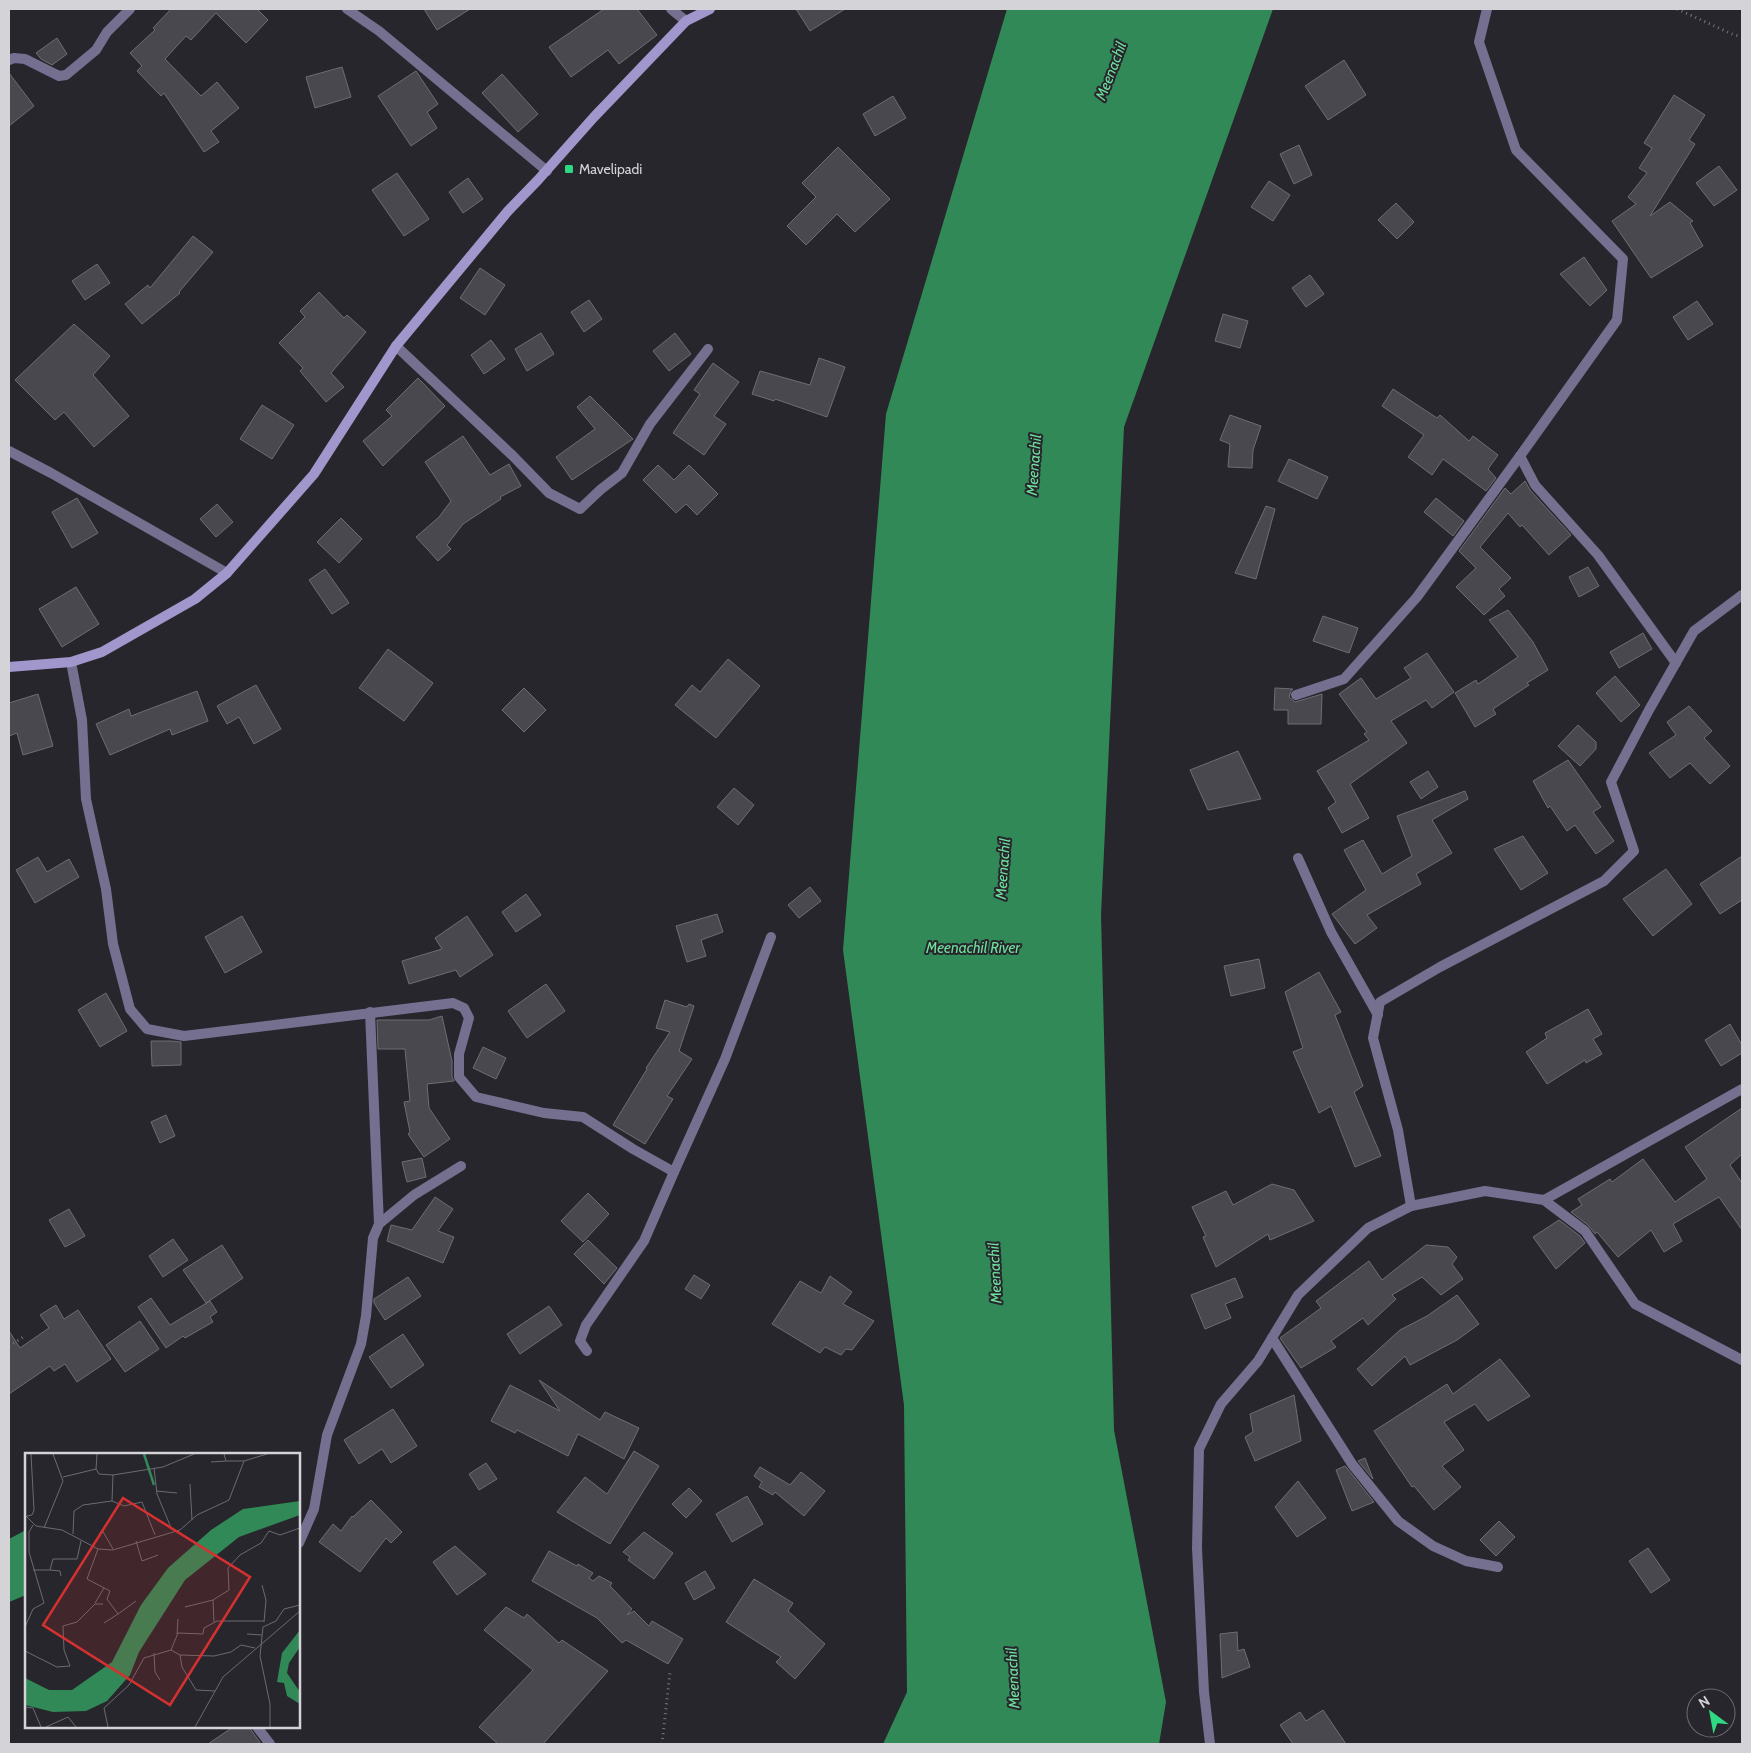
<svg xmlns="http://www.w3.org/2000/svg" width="1751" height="1753" font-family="Cabin,sans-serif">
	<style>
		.water { fill: #318957 }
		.building { fill: #4a484f; stroke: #6e6d74 }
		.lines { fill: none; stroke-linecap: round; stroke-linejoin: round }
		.path { stroke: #77767b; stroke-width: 3; stroke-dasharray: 1 4; stroke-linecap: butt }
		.street { stroke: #756f90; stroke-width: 10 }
		.secondary { stroke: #a297cc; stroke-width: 10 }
		.poi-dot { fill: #2fd883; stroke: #27262c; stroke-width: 2 }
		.labels { text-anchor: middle; stroke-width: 4; stroke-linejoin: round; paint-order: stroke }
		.poi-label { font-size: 14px; fill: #d4d3d7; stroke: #27262c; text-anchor: start }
		.water-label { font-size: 15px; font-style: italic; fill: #6ee09c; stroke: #27262c }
		.inset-river { fill: none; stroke: #318957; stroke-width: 2.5 }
		.inset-road { fill: none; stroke: #6c6b70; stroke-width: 1 }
		.view { fill: #d63131; fill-opacity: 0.15; stroke: #d63131; stroke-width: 2.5 }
		.inset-edge { fill: none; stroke: #d4d3d7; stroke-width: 2.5 }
	</style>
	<rect width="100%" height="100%" fill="#27262c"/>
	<!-- water -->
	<g class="water">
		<polygon points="1007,9 1273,9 1124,427 1101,915 1114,1430 1166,1702 1159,1744 883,1744 907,1692 904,1405 843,950 886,414"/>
		<polygon points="26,1530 26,1595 9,1602 9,1539"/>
	</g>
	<!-- building -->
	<g class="building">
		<polygon points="171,9 257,9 268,20 246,43 216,13 191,40 186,36 165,59 201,96 217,82 239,108 211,131 219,142 204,152 164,93 161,96 137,71 142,66 130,53 155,30 153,28"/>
		<polygon points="424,9 470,9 437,30"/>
		<polygon points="604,9 637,9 657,35 619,64 608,50 571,77 549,47"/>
		<polygon points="796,9 845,9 810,31"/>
		<polygon points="57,38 67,54 52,65 41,59 36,53"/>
		<polygon points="1344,60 1366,95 1328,120 1305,86"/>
		<polygon points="342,67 351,97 315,108 306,77"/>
		<polygon points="416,71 438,104 427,112 437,128 411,146 378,96"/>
		<polygon points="9,73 34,106 9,126"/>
		<polygon points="502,74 538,114 518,132 482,93"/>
		<polygon points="1674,95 1705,115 1689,140 1695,144 1650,216 1670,202 1693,221 1690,223 1703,246 1651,278 1612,221 1636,204 1628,197 1647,173 1639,168 1652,148 1644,143"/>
		<polygon points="893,96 906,118 875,136 863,114"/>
		<polygon points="1299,145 1312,175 1294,184 1280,154"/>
		<polygon points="838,147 890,199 855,232 837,214 806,245 787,226 816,197 802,183"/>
		<polygon points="1719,166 1737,190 1714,206 1696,183"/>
		<polygon points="397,173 429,219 404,236 372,190"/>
		<polygon points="468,178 483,199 463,213 449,192"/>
		<polygon points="1269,181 1290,195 1273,221 1251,207"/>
		<polygon points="1396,203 1414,222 1397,239 1378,220"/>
		<polygon points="193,236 213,252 179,292 180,293 142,324 125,304 148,285 150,288"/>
		<polygon points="1584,257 1607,290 1590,306 1560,274"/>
		<polygon points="97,264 110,283 85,300 72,281"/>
		<polygon points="480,268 505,285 485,315 460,298"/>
		<polygon points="1310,275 1324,294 1306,307 1292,288"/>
		<polygon points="319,292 344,318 347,315 366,332 331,373 344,387 326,402 300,371 303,368 279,343 305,317 300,311"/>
		<polygon points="589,300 602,319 584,332 571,312"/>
		<polygon points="1697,301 1713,324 1688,340 1673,317"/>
		<polygon points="1223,314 1248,321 1240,348 1215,341"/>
		<polygon points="74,324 110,356 93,375 129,416 94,447 64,412 55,420 15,380"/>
		<polygon points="541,333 554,354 527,371 515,349"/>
		<polygon points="675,333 691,354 669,371 653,351"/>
		<polygon points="491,340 505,359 484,374 471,355"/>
		<polygon points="819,358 845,367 827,417 775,399 774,401 752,394 760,371 810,385"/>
		<polygon points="713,363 739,382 714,416 726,424 704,455 673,433 700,394 694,390"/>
		<polygon points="418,378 445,406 383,466 363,441 392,416 386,410"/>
		<polygon points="1393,389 1437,418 1440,415 1469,441 1473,436 1498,455 1488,469 1496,478 1486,491 1443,459 1432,475 1408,457 1424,435 1382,406"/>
		<polygon points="590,396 633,439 572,480 556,457 595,429 577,407"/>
		<polygon points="262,405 294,425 272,459 240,439"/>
		<polygon points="1230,415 1261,426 1253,450 1252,468 1228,467 1230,444 1220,440"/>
		<polygon points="463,436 490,475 509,464 521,486 500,497 501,499 463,524 447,545 451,549 438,561 416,537 439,517 451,501 425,462"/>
		<polygon points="1289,459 1328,477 1317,499 1278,481"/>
		<polygon points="658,465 674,480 689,465 718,494 697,515 686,504 676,513 643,480"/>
		<polygon points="1525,481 1530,490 1571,535 1549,555 1522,525 1520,527 1508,513 1480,547 1511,578 1499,589 1505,596 1484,615 1456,587 1476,568 1459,551 1505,488 1511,494"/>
		<polygon points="77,498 98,533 72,548 52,512"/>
		<polygon points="1436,498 1464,521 1453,536 1424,512"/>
		<polygon points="217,504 233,522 216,537 200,519"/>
		<polygon points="1266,506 1275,509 1256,579 1235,573"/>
		<polygon points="341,518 362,539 339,563 317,542"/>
		<polygon points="1588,567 1599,586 1579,597 1569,577"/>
		<polygon points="325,569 349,603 332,614 309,580"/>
		<polygon points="76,587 99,624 62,647 39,609"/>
		<polygon points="1508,610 1533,642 1548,670 1527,683 1529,685 1493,709 1496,714 1475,727 1455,693 1476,680 1478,684 1518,657 1489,620"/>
		<polygon points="1323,616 1358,628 1349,653 1313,641"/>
		<polygon points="1643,633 1652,649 1619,668 1610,652"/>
		<polygon points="388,649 433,683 404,721 359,688"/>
		<polygon points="1427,653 1454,692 1432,708 1426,700 1391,721 1407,743 1350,784 1369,818 1342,833 1328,808 1336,802 1317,771 1369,740 1364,734 1367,732 1339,694 1361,678 1376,699 1411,678 1404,668"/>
		<polygon points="728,659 760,686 716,738 675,705 692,685 700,692"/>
		<polygon points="1615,676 1640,705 1621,722 1596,693"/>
		<polygon points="256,685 281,729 254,744 239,717 227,724 217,706"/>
		<polygon points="524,688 546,710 524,732 502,710"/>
		<polygon points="1275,688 1293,689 1291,691 1289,697 1295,702 1322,694 1321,724 1288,724 1288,710 1274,710"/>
		<polygon points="197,691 208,721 172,735 170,729 110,755 96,724 129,709 131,716"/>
		<polygon points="38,694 53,746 23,755 17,733 9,736 9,703"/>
		<polygon points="1689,706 1712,731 1704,738 1730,766 1710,784 1690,763 1670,778 1649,753 1676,735 1667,722"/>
		<polygon points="1578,725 1596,742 1596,749 1580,766 1558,746"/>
		<polygon points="1238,751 1261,799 1208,810 1190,770"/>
		<polygon points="1568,760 1601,807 1593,812 1614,841 1596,854 1575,825 1567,831 1550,806 1548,808 1533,781"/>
		<polygon points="1428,771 1438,787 1421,799 1410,782"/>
		<polygon points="734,788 754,805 738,825 717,807"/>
		<polygon points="1465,791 1468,799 1432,820 1452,853 1416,874 1421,884 1367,915 1377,928 1355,944 1332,914 1366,890 1344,850 1363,840 1382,874 1412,856 1397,816"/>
		<polygon points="1523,836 1548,873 1521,890 1494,849"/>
		<polygon points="1742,856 1742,900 1720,914 1700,884"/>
		<polygon points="38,857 47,872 69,859 79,877 35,903 16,870"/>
		<polygon points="1666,869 1692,904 1653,936 1623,899"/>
		<polygon points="810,887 821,901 799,918 788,905"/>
		<polygon points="526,894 541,915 516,932 502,912"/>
		<polygon points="717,914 723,932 701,940 706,956 687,962 676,926"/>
		<polygon points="242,916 262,952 225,973 205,937"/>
		<polygon points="467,916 493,955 460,977 456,970 409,984 402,961 442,949 435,938"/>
		<polygon points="1259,959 1265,988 1231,996 1224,966"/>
		<polygon points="1319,972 1341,1012 1335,1015 1363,1086 1354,1092 1381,1156 1355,1167 1331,1106 1319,1113 1293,1052 1303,1048 1285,992"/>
		<polygon points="546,984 565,1011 527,1038 508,1011"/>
		<polygon points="106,993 127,1031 100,1047 78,1010"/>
		<polygon points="665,1000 687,1007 689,1004 694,1006 679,1051 692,1059 667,1096 673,1099 645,1144 613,1125 647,1069 646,1068 670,1032 656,1028"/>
		<polygon points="1588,1009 1602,1034 1593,1039 1602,1054 1586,1063 1585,1060 1547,1084 1526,1052 1547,1038 1545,1033"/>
		<polygon points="442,1016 452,1061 452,1077 454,1081 427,1084 429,1108 450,1139 424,1157 408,1134 410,1132 404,1102 410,1101 405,1049 378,1049 377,1020 429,1020"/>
		<polygon points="1730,1024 1742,1045 1742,1053 1721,1066 1705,1040"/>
		<polygon points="151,1041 171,1041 181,1042 181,1065 152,1066"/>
		<polygon points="483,1047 506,1058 496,1079 473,1068"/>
		<polygon points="1742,1108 1742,1154 1730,1165 1742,1183 1742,1230 1719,1197 1673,1224 1682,1241 1664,1252 1651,1230 1618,1257 1597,1232 1595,1234 1589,1226 1571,1212 1582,1205 1578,1199 1610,1179 1612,1182 1643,1159 1675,1202 1707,1179 1685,1147"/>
		<polygon points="166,1115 175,1136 160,1143 151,1122"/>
		<polygon points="422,1158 426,1177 407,1182 402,1162"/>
		<polygon points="1272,1184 1294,1190 1314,1221 1270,1240 1268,1234 1216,1267 1203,1237 1206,1236 1192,1207 1226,1191 1233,1205"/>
		<polygon points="588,1193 609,1214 583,1242 561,1221"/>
		<polygon points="435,1197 453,1209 438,1231 454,1237 443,1263 387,1241 391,1225 412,1230"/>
		<polygon points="69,1209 85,1236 65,1247 49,1220"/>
		<polygon points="1559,1220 1580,1236 1585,1243 1556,1269 1533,1237"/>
		<polygon points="173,1239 188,1260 163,1277 149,1256"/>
		<polygon points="588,1240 617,1268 604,1284 574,1254"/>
		<polygon points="222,1245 243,1278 206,1303 183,1270"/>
		<polygon points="1426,1245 1448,1247 1457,1257 1452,1264 1463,1279 1441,1295 1422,1277 1392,1295 1396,1299 1368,1325 1363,1318 1331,1341 1336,1347 1301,1368 1280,1338 1321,1308 1316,1301 1369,1261 1382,1280"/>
		<polygon points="694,1275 710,1285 701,1299 685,1289"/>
		<polygon points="830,1276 852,1292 843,1304 874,1321 852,1350 846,1349 841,1355 825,1347 820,1353 772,1324 800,1281 821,1293"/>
		<polygon points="408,1277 421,1296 385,1320 374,1303 374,1299"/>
		<polygon points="1235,1278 1243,1297 1225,1304 1231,1318 1205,1329 1191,1295"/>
		<polygon points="1457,1295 1479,1324 1457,1340 1410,1365 1405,1356 1372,1386 1357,1369 1400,1330 1427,1316"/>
		<polygon points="151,1298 170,1325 210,1301 217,1312 210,1317 213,1322 185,1338 183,1336 166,1348 138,1307"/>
		<polygon points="56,1305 64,1319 78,1310 111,1359 77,1382 65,1364 54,1371 50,1366 9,1394 9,1331 20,1348 49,1328 40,1315"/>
		<polygon points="549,1306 562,1325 520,1354 507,1334"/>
		<polygon points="140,1321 159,1349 125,1372 106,1345"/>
		<polygon points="403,1334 424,1365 391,1388 369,1357"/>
		<polygon points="1500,1359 1530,1396 1488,1421 1475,1404 1444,1422 1464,1450 1442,1466 1461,1487 1434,1510 1414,1486 1412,1487 1374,1431 1447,1384 1453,1394"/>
		<polygon points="539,1380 600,1420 605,1412 639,1428 624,1459 578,1434 568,1456 517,1430 515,1433 491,1421 510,1385 560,1411"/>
		<polygon points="1294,1395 1301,1441 1255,1461 1245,1437 1253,1432 1250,1414"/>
		<polygon points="393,1409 417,1446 391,1463 382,1449 359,1464 344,1440"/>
		<polygon points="634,1451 659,1466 610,1544 557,1512 585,1477 607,1494"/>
		<polygon points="1365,1458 1373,1479 1358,1461"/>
		<polygon points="486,1463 497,1479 479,1490 469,1474"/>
		<polygon points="1345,1466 1347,1468 1374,1502 1352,1511 1336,1470"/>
		<polygon points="760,1467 790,1485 801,1472 825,1491 804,1516 775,1492 773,1495 759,1487 762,1482 754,1476"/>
		<polygon points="1298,1481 1326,1518 1297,1537 1275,1507"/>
		<polygon points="689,1488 702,1501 686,1518 672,1504"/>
		<polygon points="747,1496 763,1524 732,1542 716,1514"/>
		<polygon points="371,1500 402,1532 391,1543 386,1538 360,1572 319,1542 333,1524 341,1531 352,1516 353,1517"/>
		<polygon points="1499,1521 1515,1537 1496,1556 1480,1540"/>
		<polygon points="644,1532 673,1553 654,1579 628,1560 630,1557 623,1552"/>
		<polygon points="455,1546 486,1574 457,1595 433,1562"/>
		<polygon points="1648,1548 1670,1580 1651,1593 1629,1561"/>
		<polygon points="549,1551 577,1566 578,1564 593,1573 589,1578 593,1581 599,1576 612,1583 610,1586 632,1609 627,1615 634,1611 649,1626 652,1621 683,1639 668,1664 626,1640 622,1643 597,1618 532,1581"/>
		<polygon points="705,1571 715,1588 694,1600 685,1583"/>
		<polygon points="754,1579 793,1603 788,1611 825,1644 795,1679 776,1662 781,1657 726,1622"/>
		<polygon points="506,1607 524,1618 527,1614 559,1643 562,1640 608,1671 543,1744 498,1744 479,1727 533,1670 484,1630"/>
		<polygon points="1237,1632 1238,1651 1244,1649 1250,1667 1222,1678 1220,1634"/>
		<polygon points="1323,1710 1346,1744 1293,1744 1280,1725 1300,1712 1306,1721"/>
		<polygon points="233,1727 249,1727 261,1744 208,1744"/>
	</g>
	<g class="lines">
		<!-- path -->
		<g class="path">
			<polyline points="1677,9 1732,34 1742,37"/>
			<polyline points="9,1346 25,1336"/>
			<polyline points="662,1744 670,1672"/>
		</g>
		<!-- street -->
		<g class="street">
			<polyline points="347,9 379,31 547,171"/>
			<polyline points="671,9 686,21"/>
			<polyline points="1487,9 1479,42 1516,150 1623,259 1617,320 1520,456 1535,485 1598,555 1676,663"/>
			<polyline points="9,60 14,58 25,59 59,76 66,75 96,50 107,32 130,9"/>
			<polyline points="396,346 513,456 549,493 580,509 600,490 622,473 650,424 708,349"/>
			<polyline points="9,451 51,473 227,573"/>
			<polyline points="71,662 82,720 86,799 106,889 113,944 130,1009 147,1029 184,1036 453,1003 464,1008 469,1018 459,1054 459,1077 476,1097 544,1113 583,1117 633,1149 674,1172 725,1059 771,937"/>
			<polyline points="1296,695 1344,679 1417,597 1520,456"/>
			<polyline points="1298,858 1331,932 1378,1015"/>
			<polyline points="370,1012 379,1224"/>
			<polyline points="1544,1200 1742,1089"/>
			<polyline points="1411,1206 1485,1191 1544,1200 1585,1231 1635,1304 1742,1360"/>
			<polyline points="1272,1338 1352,1464 1398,1521 1433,1546 1466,1561 1498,1567"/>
			<polyline points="587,1351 580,1341 586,1325 644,1241 674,1172"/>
			<polyline points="299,1543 314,1509 327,1435 361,1344 366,1316 373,1238 379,1224 414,1195 461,1166"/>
			<polyline points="257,1727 270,1744"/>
			<polyline points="1210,1744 1204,1692 1197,1548 1199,1449 1221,1404 1258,1361 1298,1295 1368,1228 1411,1206 1398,1130 1373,1038 1380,1002 1440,967 1604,881 1634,851 1611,782 1649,710 1694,631 1742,595"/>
		</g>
		<!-- secondary -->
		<polyline class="secondary" points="9,667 71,662 102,652 195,599 227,573 314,474 396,346 508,211 538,180 594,117 686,21 710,9"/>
	</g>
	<!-- markers -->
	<rect class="poi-dot" x="564" y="164" width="10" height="10" rx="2.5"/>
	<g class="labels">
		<!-- poi labels -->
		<g class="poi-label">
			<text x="579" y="174">Mavelipadi</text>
		</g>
		<!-- water labels -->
		<g class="water-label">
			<text transform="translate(1111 71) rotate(-69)" y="5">Meenachil</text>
			<text transform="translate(1034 465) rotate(-86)" y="5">Meenachil</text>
			<text transform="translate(1003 869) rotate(-86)" y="5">Meenachil</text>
			<text x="973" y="953">Meenachil River</text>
			<text transform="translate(995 1273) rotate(-93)" y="5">Meenachil</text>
			<text transform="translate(1013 1678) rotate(-93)" y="5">Meenachil</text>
		</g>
	</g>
	<!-- overview -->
	<g transform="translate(25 1453)">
		<rect width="275" height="275" fill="#27262c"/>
		<path d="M275,48V62L214,84L160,127L114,199L105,222L82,248L61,258L28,259L0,252V225L24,237H47L87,209L116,152L143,115L186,77L218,56ZM275,177V194L264,210L262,220L275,239V251L262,243L259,230L252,229L257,200Z" fill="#318957"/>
		<path class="inset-river" d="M119,1L129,32"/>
		<path class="inset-road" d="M199,1L201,8H219M186,9L201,8M129,15L132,41L147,77M88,22L138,14L169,1M38,24L71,16L72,1M165,31L167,67M131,38L152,40M87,48L99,53L117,49L130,82M0,62L11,73L37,77L73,96L88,97L155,77L172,62L204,47L219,8L242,1M2,63L7,62L9,57L6,1M19,75L38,28L28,1M77,77L88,96M48,81L49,58L58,52L87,48L88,22L74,21L71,16M111,88L117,108L133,102M73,96L62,126L85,138L82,146L93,161L111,148M8,117H25L28,106H52L56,88M25,117L35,118L36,123M237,132L241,147L239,169M70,150L79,135M160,154L188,147M189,169L188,147L204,137L203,115L215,102L236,90L244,78L255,82L275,75M79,170L93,161M0,174L8,156L19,150L4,99V79L8,72M152,181L153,166M222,181L237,182M146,197L155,202L157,214L171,237L190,238M0,198L32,214L45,213L39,197L38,173L52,169L70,151H78M129,200L130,219L135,227M155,202L189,203L206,199L216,192L230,195M0,254L8,255L16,274M21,274L43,264L51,274M83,274L79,255L104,232L119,205L146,197L153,180L178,181L179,175L192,168H239M170,274L198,224L275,158M245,274V251L235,203L238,174L251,168L259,156L275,152"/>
		<path class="view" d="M98,45L225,124L145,252L18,172Z"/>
		<rect width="275" height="275" class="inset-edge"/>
	</g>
	<!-- border -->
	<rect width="1751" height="1753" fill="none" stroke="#d4d3d7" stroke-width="20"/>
	<!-- north arrow -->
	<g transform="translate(1711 1713) rotate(328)"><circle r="24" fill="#27262c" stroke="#6c6b70"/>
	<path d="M0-4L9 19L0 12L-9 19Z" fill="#2fd883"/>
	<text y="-8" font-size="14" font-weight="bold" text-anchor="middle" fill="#d4d3d7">N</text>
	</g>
</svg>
